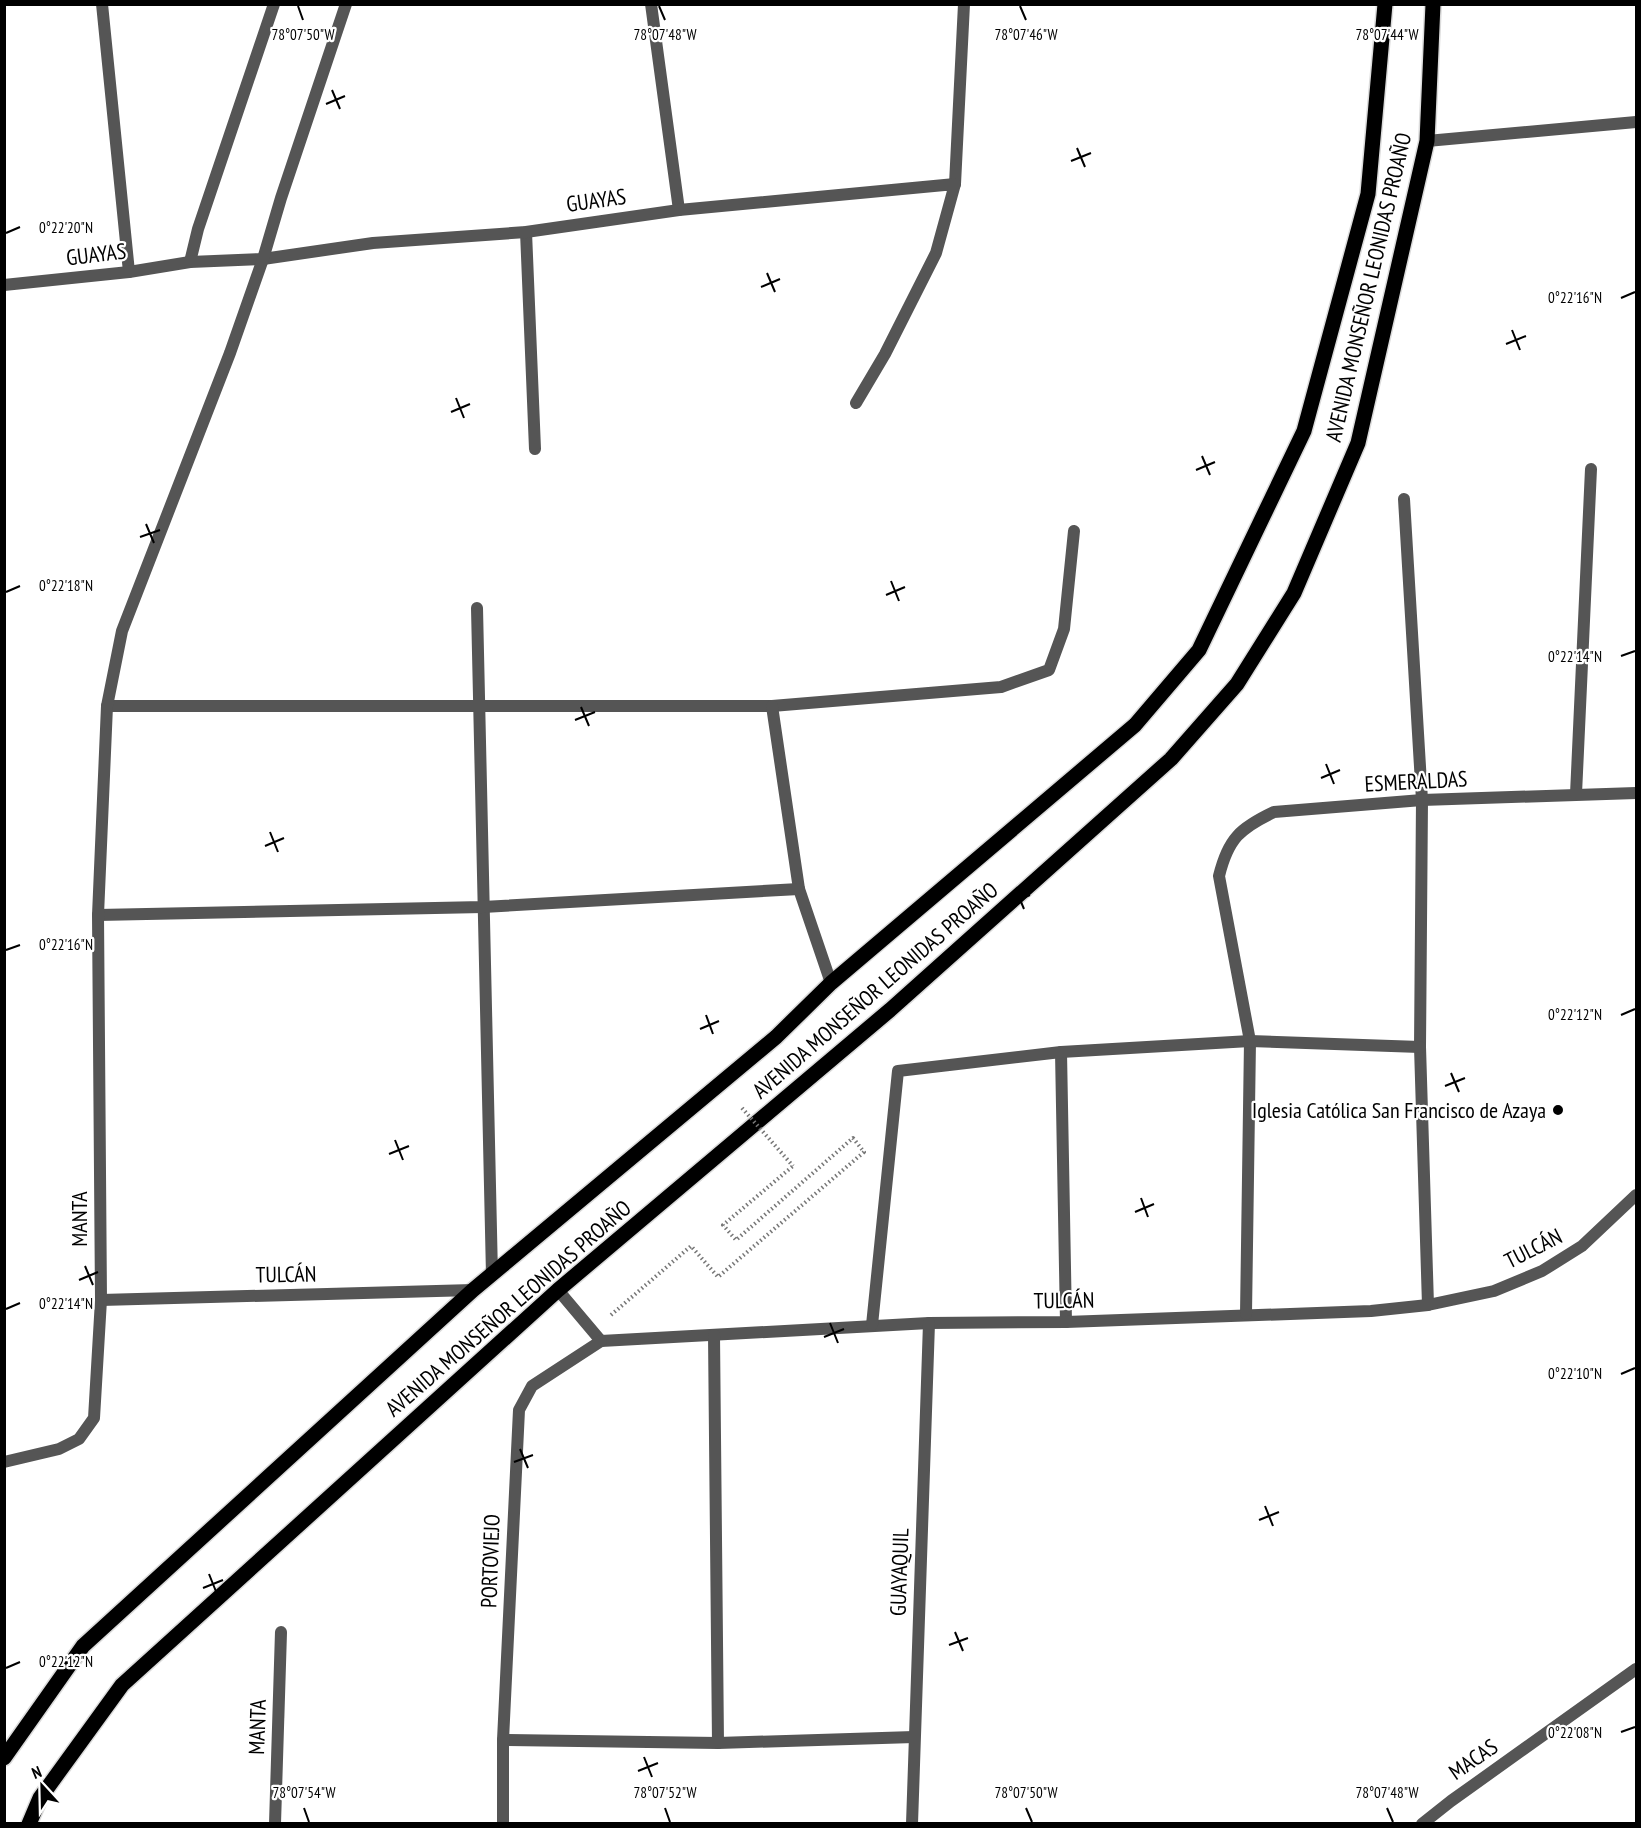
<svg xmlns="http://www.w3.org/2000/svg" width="1641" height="1828" font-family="'PT Sans Narrow',sans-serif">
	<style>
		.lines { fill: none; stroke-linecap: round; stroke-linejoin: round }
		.primary-casing { stroke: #dbdbdb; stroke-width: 18 }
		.path { stroke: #777; stroke-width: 4; stroke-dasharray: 1.5 3; stroke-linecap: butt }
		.lane { stroke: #555; stroke-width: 12 }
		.street { stroke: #555; stroke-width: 12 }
		.primary { stroke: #000; stroke-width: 15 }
		.path-bridge { stroke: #777; stroke-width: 4; stroke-dasharray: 1.5 3; stroke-linecap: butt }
		.ticks { fill: none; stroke: #000; stroke-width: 2 }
		.poi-dot { fill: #000; stroke: #fff; stroke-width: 2 }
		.labels { text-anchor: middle; stroke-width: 4.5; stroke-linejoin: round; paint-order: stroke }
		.street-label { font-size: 22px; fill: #000; stroke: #fff }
		.poi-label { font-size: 22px; fill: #000; stroke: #fff; text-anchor: end }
		.ticks-label { font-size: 15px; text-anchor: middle; fill: #000; stroke: #fff; stroke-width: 4.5; stroke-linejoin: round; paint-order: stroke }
	</style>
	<rect width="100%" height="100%" fill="#fff"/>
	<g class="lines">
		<!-- primary casing -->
		<g class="primary-casing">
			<g id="primary">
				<polyline points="4,1758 83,1646 473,1290 776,1037 831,983 1135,725 1199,650 1304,431 1368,194 1385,4"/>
				<polyline points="29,1824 40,1798 122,1685 558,1290 890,1010 1171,759 1237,684 1294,593 1358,443 1427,141 1433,4"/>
			</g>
		</g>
		<!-- path -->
		<polyline class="path" points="611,1315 691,1246 718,1277 864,1152 853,1138 736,1240 723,1225 793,1166"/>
		<!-- lane -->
		<polyline class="lane" points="526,232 535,449"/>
		<!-- street -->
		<g class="street">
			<polyline points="102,4 129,272"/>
			<polyline points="651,4 679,210"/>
			<polyline points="1427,141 1636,122"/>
			<polyline points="955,184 964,4"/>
			<polyline points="190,262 198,229 274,4"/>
			<polyline points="4,285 129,272 190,262 263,259 373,243 526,232 679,210 955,184 936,253 885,354 856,403"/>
			<polyline points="1404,499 1422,800 1420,1047 1428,1305"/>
			<polyline points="477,608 492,1275"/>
			<polyline points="107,706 772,706 1001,687 1049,670 1064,629 1074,531"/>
			<polyline points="772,706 799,889"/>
			<polyline points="1576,794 1591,469"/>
			<polyline points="98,915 483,907 799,889 831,983"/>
			<polyline points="1061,1052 1066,1322"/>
			<polyline points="558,1290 601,1341 929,1323 1066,1322 1371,1311 1428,1305 1494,1291 1542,1271 1582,1246 1636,1195"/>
			<polyline points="101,1300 473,1290"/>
			<path d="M1246,1314L1250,1041L1219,876C1228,839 1240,828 1274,812L1422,800L1636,793"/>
			<polyline points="872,1325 898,1071 1061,1052 1250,1041 1420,1047"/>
			<polyline points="714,1335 718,1743"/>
			<polyline points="4,1462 59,1449 79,1439 94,1418 101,1300 98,915 107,706 122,631 230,353 263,259 281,198 346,4"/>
			<polyline points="503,1740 718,1743 914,1737"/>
			<polyline points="275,1824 281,1632"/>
			<polyline points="503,1824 503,1740 519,1410 532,1386 601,1341"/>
			<polyline points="912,1824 929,1323"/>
			<polyline points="1422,1824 1451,1801 1636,1669"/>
		</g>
		<!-- primary -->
		<use href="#primary" class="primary"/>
		<!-- path-bridge -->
		<polyline class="path-bridge" points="742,1108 793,1166"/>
	</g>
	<!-- ticks -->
	<path class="ticks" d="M298,6L303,20M659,6L665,20M1020,6L1026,20M1381,6L1387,20M332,90L340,109M326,104L345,96M1077,148L1085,167M1071,161L1091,153M6,233L20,227M767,273L775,292M761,287L780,279M1621,298L1635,292M1512,330L1520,350M1506,344L1526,336M456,398L464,418M451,412L470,404M1202,456L1210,475M1196,470L1215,462M146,524L154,543M140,537L160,530M891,581L899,601M6,592L20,586M886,595L905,587M1621,656L1635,651M581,707L589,726M575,720L595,712M1326,764L1334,784M1321,778L1340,770M270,832L278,852M265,846L284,838M1016,890L1024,909M1010,903L1030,895M6,950L20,945M706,1015L713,1034M1621,1015L1635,1009M700,1029L719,1021M1451,1073L1459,1092M1445,1086L1465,1078M395,1140L403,1160M389,1154L409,1146M1141,1198L1148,1217M1135,1212L1154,1204M85,1266L93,1285M79,1280L98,1272M6,1309L20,1303M830,1323L838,1343M824,1337L844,1329M1621,1374L1635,1368M520,1449L528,1468M514,1462L533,1455M1265,1506L1273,1526M1259,1520L1279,1512M209,1574L217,1594M203,1588L223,1580M955,1632L963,1651M949,1645L968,1638M6,1668L20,1662M1621,1732L1635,1727M644,1757L652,1777M638,1771L658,1763M304,1808L309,1822M665,1808L670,1822M1026,1808L1032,1822M1387,1808L1393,1822"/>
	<!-- markers -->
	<circle class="poi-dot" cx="1558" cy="1110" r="6"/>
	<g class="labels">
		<!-- street labels -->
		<g class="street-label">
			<text transform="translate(596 200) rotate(-8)" y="8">GUAYAS</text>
			<text transform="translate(96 254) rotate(-7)" y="8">GUAYAS</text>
			<text transform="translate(1368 287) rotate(-77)" y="8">AVENIDA MONSEÑOR LEONIDAS PROAÑO</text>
			<text transform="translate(1416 781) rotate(-3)" y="8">ESMERALDAS</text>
			<text transform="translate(875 990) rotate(-41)" y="8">AVENIDA MONSEÑOR LEONIDAS PROAÑO</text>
			<text transform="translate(79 1219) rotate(-90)" y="8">MANTA</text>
			<text transform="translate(1533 1248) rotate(-27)" y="8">TULCÁN</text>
			<text transform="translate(286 1274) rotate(-1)" y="8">TULCÁN</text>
			<text transform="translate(1064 1300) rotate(-1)" y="8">TULCÁN</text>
			<text transform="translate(508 1308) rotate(-41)" y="8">AVENIDA MONSEÑOR LEONIDAS PROAÑO</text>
			<text transform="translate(490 1561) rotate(-88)" y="8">PORTOVIEJO</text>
			<text transform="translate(899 1572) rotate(-88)" y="8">GUAYAQUIL</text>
			<text transform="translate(257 1727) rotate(-88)" y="8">MANTA</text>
			<text transform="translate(1473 1759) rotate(-35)" y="8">MACAS</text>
		</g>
		<!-- poi labels -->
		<g class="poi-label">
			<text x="1546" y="1118">Iglesia Católica San Francisco de Azaya</text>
		</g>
	</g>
	<g class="ticks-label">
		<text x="303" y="40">78°07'50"W</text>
		<text x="665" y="40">78°07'48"W</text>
		<text x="1387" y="40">78°07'44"W</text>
		<text x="1026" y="40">78°07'46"W</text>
		<text x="66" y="233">0°22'20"N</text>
		<text x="1575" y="303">0°22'16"N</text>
		<text x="66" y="591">0°22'18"N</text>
		<text x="1575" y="662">0°22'14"N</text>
		<text x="66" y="950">0°22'16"N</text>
		<text x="1575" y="1020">0°22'12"N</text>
		<text x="66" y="1309">0°22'14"N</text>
		<text x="1575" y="1379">0°22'10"N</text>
		<text x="66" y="1667">0°22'12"N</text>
		<text x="1575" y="1738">0°22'08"N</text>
		<text x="304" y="1798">78°07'54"W</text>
		<text x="665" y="1798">78°07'52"W</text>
		<text x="1026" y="1798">78°07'50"W</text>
		<text x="1387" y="1798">78°07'48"W</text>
	</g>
	<!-- border -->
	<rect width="1641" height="1828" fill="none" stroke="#000000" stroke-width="12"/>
	<!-- north arrow -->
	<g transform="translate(42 1786) rotate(338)" stroke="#ffffff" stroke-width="4.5" paint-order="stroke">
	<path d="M0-4.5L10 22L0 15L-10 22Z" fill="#000000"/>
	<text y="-9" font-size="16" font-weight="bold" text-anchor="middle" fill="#000000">N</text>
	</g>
</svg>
